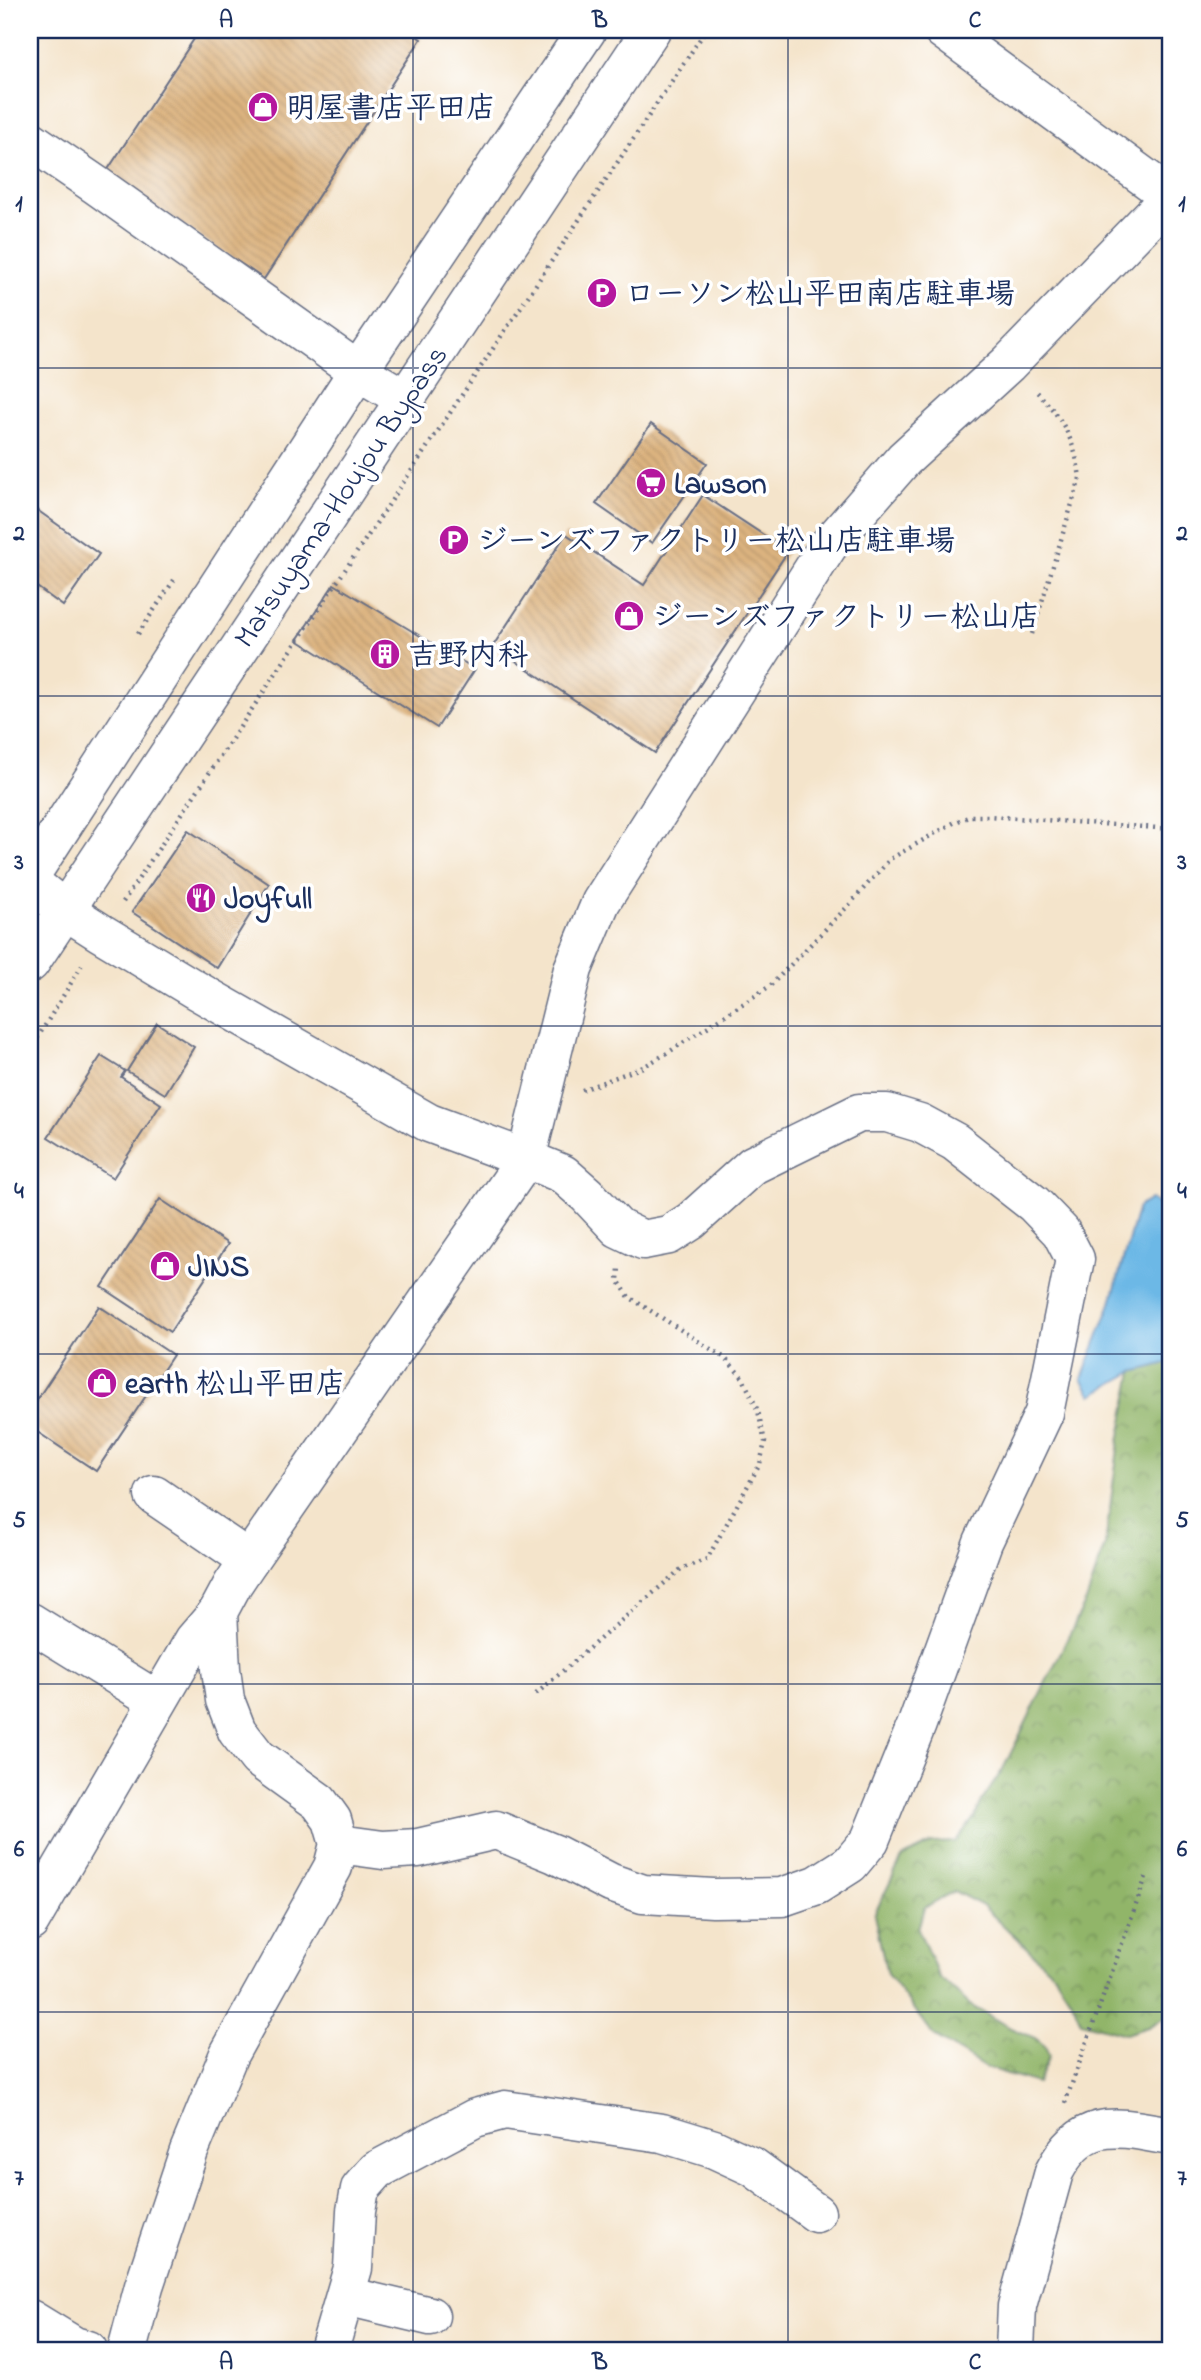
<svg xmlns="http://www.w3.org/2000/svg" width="1201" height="2380" font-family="'Indie Flower','Klee One',sans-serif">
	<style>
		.forest { fill: url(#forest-crowns); stroke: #567264; stroke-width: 2 }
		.water { fill: #6cb8e6; stroke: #4474a2; stroke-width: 2 }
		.building { fill: url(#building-back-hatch) }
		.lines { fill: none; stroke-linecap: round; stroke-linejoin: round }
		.minor-casing { stroke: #676e84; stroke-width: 41 }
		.highway-casing { stroke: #676e84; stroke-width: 41 }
		.path { stroke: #676e84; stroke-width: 4.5; stroke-dasharray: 2 5; stroke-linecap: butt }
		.minor { stroke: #fff; stroke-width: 38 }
		.highway { stroke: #fff; stroke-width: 38 }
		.grid { fill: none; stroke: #1b2f5e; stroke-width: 2; stroke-opacity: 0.55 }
		.labels { text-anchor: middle; stroke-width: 7; stroke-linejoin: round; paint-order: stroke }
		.poi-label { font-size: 30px; font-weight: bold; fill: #1b2f5e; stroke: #fff; text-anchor: start }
		.street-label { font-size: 30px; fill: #1b2f5e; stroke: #fff }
		.neatline { fill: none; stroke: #1b2f5e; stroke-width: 2.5 }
		.grid-label { font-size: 23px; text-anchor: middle; font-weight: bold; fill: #1b2f5e }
	</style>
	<defs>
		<pattern id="forest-crowns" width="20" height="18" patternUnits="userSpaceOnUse" patternTransform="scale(1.75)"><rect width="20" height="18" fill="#91b569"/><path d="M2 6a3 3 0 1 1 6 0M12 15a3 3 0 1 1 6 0" fill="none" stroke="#76945a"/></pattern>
		<pattern id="building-back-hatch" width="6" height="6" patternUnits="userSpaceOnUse" patternTransform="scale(1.75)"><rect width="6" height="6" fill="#dcb37f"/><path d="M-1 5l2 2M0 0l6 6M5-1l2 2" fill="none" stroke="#bc9a70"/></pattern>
	</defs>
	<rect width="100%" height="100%" fill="#fff"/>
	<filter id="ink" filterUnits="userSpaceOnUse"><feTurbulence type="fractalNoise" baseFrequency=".0143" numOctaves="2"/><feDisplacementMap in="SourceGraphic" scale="14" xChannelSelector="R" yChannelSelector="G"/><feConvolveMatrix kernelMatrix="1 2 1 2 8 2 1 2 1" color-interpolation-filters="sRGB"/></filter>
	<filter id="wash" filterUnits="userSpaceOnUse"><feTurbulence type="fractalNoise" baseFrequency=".00686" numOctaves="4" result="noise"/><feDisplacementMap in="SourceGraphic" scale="28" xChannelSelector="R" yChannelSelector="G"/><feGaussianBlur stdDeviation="1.57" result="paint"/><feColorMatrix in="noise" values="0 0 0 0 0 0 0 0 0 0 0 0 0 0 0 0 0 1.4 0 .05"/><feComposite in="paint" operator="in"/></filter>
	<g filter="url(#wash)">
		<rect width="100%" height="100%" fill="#f4e4cb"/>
		<!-- forest -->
		<polygon class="forest" points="1171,1362 1171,2013 1148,2027 1125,2034 1081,2022 1074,2005 1054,1974 983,1906 954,1891 924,1908 918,1929 939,1977 970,2005 1009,2027 1035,2038 1045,2046 1049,2057 1037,2083 984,2067 934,2036 887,1974 874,1915 902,1858 932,1843 955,1842 974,1818 982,1801 1003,1769 1086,1601 1105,1545 1119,1441 1133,1372"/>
		<!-- water -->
		<polygon class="water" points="1151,1199 1164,1209 1171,1217 1171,1362 1133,1372 1092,1395 1082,1379 1111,1303 1138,1207"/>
		<g id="blocks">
			<!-- building -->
			<g class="building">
				<polygon points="200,30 407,30 421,39 264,279 105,174"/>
				<polygon points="651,424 707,463 652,543 596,504"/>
				<polygon points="703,495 788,551 655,753 493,646 566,534 644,585"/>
				<polygon points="30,505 99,554 63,606 30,582"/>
				<polygon points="334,584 475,669 437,728 297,640"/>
				<polygon points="188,830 269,884 217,968 132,912"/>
				<polygon points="157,1023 194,1047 165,1094 127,1071"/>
				<polygon points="101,1056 125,1071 121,1077 161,1104 113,1178 48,1137"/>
				<polygon points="160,1199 228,1244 170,1332 102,1287"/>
				<polygon points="99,1306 173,1355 96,1471 30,1427 30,1410"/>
				<polygon points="30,1853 46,1863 30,1889"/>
			</g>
		</g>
	</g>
	<g filter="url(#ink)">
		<use href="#blocks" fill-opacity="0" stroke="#676e84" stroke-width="2"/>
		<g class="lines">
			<!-- minor casing -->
			<g class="minor-casing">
				<g id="minor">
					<polyline points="943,30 1170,196"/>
					<polyline points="30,140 96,185 358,371 405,399"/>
					<polyline points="30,882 65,910 101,933 194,989 429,1123 526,1159 573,969 601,902 828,546 904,459 1008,364 1171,196"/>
					<polyline points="154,1495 249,1560"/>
					<polyline points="30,1622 158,1701"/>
					<polyline points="30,1922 194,1640 218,1612"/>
					<polyline points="346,2296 430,2316"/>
					<polyline points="30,2319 74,2346 88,2350"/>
					<polyline points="127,2350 144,2286 189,2151 229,2054 333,1867 339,1844 332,1820 319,1802 258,1758 237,1731 225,1700 221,1669 218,1612 233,1584 249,1560 526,1159 563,1174 587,1195 618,1228 643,1240 669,1235 691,1221 753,1165 859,1113 887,1113 920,1123 955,1142 1034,1204 1061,1232 1075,1259 1044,1413 983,1542 917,1724 870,1840 850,1864 817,1885 782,1897 713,1898 643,1894 611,1883 555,1854 496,1830 418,1848 383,1850 339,1844"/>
					<polyline points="329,2350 353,2268 356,2211 360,2189 377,2170 475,2118 505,2110 662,2133 714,2149 753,2167 816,2213"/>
					<path d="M1015,2350L1017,2306L1054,2172C1083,2115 1118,2127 1171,2136"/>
				</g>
			</g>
			<!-- highway casing -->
			<g class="highway-casing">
				<g id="highway">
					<polyline points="30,876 358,371 587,30"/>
					<polyline points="30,963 651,30"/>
				</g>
			</g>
			<!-- path -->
			<g class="path">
				<polyline points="138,634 176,577"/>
				<path d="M1032,634L1080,478C1075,440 1062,417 1035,390"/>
				<polyline points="123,902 706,30"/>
				<polyline points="30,1050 82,965"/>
				<polyline points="582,1090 643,1067 669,1052 770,986 849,905 890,859 955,822 971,816 989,816 1171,829"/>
				<polyline points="536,1694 681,1569 707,1559 760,1464 765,1442 758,1411 743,1378 725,1358 629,1297 618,1280 619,1268"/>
				<polyline points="1065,2103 1147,1874"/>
			</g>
			<!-- minor -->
			<use href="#minor" class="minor"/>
			<!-- highway -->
			<use href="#highway" class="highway"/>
		</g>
	</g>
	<!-- grid -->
	<path class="grid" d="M413,30V2350M788,30V2350M30,368H1171M30,696H1171M30,1026H1171M30,1354H1171M30,1684H1171M30,2012H1171"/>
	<!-- icons -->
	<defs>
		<g id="shop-disc" transform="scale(1.575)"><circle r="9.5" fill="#b5179e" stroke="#fff"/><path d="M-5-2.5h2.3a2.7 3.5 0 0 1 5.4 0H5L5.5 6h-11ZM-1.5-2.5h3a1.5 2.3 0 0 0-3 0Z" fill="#fff"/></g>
		<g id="parking-disc" transform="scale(1.575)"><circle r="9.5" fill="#b5179e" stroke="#fff"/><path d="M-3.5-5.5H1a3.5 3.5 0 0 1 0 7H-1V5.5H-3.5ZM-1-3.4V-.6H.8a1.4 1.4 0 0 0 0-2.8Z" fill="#fff"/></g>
		<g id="supermarket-disc" transform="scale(1.575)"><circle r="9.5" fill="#b5179e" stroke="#fff"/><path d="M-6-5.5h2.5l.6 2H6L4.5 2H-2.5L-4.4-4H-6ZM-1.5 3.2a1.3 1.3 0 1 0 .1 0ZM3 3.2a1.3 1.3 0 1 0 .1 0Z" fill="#fff"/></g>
		<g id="building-disc" transform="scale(1.575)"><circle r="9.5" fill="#b5179e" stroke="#fff"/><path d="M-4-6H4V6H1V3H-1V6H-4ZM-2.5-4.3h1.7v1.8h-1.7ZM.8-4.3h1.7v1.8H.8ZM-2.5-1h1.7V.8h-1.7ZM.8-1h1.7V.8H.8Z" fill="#fff"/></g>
		<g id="restaurant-disc" transform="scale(1.575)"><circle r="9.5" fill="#b5179e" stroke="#fff"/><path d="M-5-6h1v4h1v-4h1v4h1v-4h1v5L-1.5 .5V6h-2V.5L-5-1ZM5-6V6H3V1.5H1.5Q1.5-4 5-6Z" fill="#fff"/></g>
	</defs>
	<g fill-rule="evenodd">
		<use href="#shop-disc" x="263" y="107"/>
		<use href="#parking-disc" x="602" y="293"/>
		<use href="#supermarket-disc" x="651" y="483"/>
		<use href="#parking-disc" x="454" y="540"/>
		<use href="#shop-disc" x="629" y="616"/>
		<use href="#building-disc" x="385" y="654"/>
		<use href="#restaurant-disc" x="201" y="898"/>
		<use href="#shop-disc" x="165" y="1266"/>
		<use href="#shop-disc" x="102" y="1383"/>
	</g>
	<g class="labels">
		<!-- poi labels -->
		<g class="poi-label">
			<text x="286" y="117">明屋書店平田店</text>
			<text x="625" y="303">ローソン松山平田南店駐車場</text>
			<text x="674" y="493">Lawson</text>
			<text x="477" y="550">ジーンズファクトリー松山店駐車場</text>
			<text x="652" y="626">ジーンズファクトリー松山店</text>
			<text x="408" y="664">吉野内科</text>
			<text x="224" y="908">Joyfull</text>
			<text x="188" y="1276">JINS</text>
			<text x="125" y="1393">earth 松山平田店</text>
		</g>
		<!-- street labels -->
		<g class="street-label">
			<text transform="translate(340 496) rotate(-56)" y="10">Matsuyama-Houjou Bypass</text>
		</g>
	</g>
	<!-- margin -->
	<rect width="1201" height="2380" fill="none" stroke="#fff" stroke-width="77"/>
	<rect x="38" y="38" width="1124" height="2304" class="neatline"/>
	<g class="grid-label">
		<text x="226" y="27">A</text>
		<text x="600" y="27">B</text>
		<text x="975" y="27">C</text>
		<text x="19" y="211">1</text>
		<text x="1182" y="211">1</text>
		<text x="19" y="540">2</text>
		<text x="1182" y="540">2</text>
		<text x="19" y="869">3</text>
		<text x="1182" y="869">3</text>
		<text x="19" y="1198">4</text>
		<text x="1182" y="1198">4</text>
		<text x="19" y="1527">5</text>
		<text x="1182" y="1527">5</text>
		<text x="19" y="1856">6</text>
		<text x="1182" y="1856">6</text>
		<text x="19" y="2185">7</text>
		<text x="1182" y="2185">7</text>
		<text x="226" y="2369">A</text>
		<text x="600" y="2369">B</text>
		<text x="975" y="2369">C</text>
	</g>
</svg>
